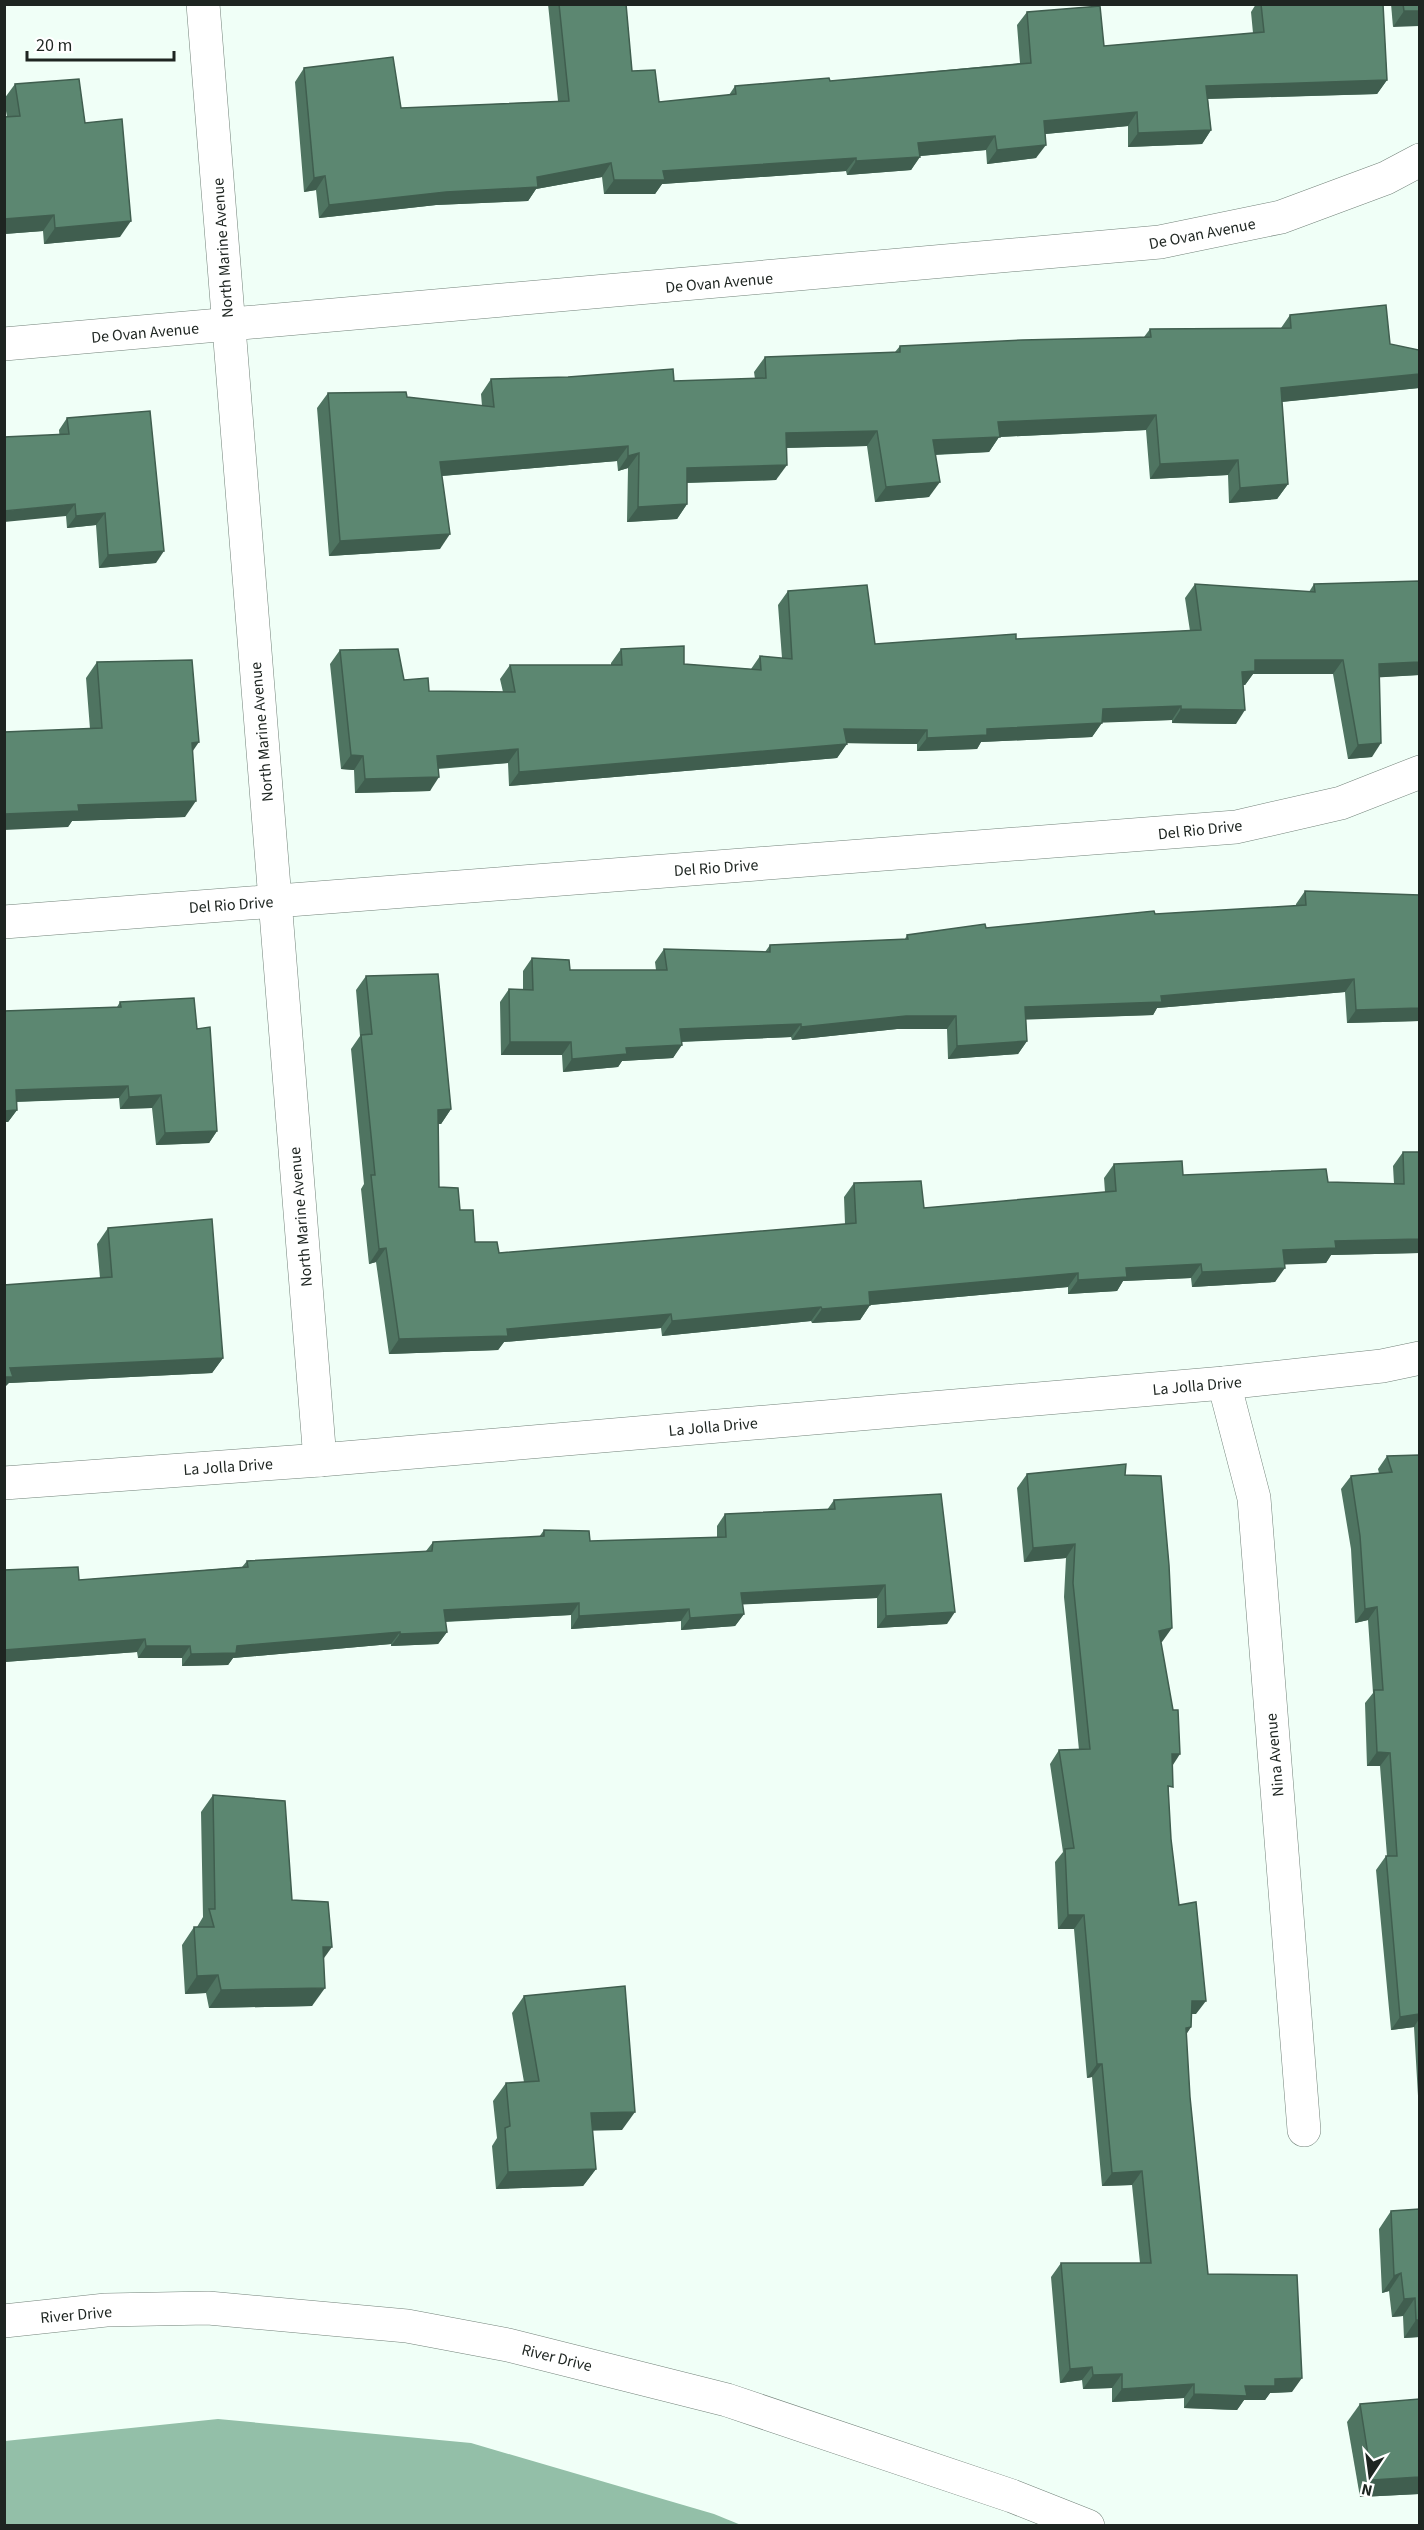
<svg xmlns="http://www.w3.org/2000/svg" width="1424" height="2530" font-family="'Source Sans 3',sans-serif">
	<style>
		.water { fill: #93bfa8 }
		.lines { fill: none; stroke-linecap: round; stroke-linejoin: round }
		.minor-casing { stroke: #73837a; stroke-width: 34 }
		.tertiary-casing { stroke: #73837a; stroke-width: 34 }
		.minor { stroke: #fff; stroke-width: 33 }
		.tertiary { stroke: #fff; stroke-width: 33 }
		.wall { fill: #4f7461 }
		.shaded-wall { fill: #405e4f }
		.building { fill: #5c8771; stroke: #405e4f; stroke-width: 1.5 }
		.labels { text-anchor: middle; stroke-width: 4.5; stroke-linejoin: round; paint-order: stroke }
		.street-label { font-size: 16px; fill: #1e2521; stroke: #fff }
	</style>
	<rect width="100%" height="100%" fill="#f0fff7"/>
	<!-- water -->
	<polygon class="water" points="218,2419 471,2443 714,2514 741,2525 5,2525 5,2441"/>
	<g class="lines">
		<!-- minor casing -->
		<g class="minor-casing">
			<g id="minor">
				<polyline points="203,4 320,1460"/>
				<polyline points="4,344 1160,242 1281,217 1386,178 1420,160"/>
				<polyline points="4,922 1236,827 1341,803 1420,772"/>
				<polyline points="1224,1383 1254,1498 1304,2130"/>
				<polyline points="4,1483 320,1460 1224,1383 1382,1366 1420,1358"/>
			</g>
		</g>
		<!-- tertiary casing -->
		<g class="tertiary-casing">
			<polyline id="tertiary" points="4,2321 106,2310 208,2308 407,2326 508,2345 727,2400 1012,2496 1088,2526"/>
		</g>
		<!-- minor -->
		<use href="#minor" class="minor"/>
		<!-- tertiary -->
		<use href="#tertiary" class="tertiary"/>
	</g>
	<!-- wall -->
	<g class="wall">
		<polygon points="548,4 626,4 632,71 659,102 729,95 735,86 830,81 1020,63 1017,25 1027,12 1104,46 1253,33 1251,12 1256,4 1383,4 1387,80 1377,94 1208,99 1211,130 1202,144 1128,147 1128,126 1045,134 1036,158 987,164 986,150 920,156 911,170 847,175 846,171 662,184 655,194 604,194 602,177 536,189 528,201 436,205 319,218 316,190 304,192 295,82 304,68 401,108 558,101"/>
		<polygon points="1391,4 1419,4 1393,27"/>
		<polygon points="15,84 85,123 120,237 44,244 43,231 4,234 4,117 7,117 4,99"/>
		<polygon points="1290,315 1390,344 1419,388 1282,402 1288,484 1277,499 1229,503 1228,475 1150,479 1146,430 999,437 989,452 936,455 929,497 875,502 867,446 787,448 776,480 687,483 687,504 677,519 627,522 628,468 618,471 617,461 442,476 440,549 329,556 317,408 328,393 407,397 482,406 481,394 491,379 674,381 755,379 754,372 765,357 895,352 900,346 1144,337 1150,329 1281,328"/>
		<polygon points="67,418 156,563 99,568 96,525 67,528 59,430"/>
		<polygon points="1419,581 1419,675 1379,677 1372,757 1348,759 1333,674 1253,674 1245,685 1243,685 1236,724 1172,723 1172,720 1102,722 1092,737 981,742 977,749 917,751 917,744 847,743 837,758 509,786 508,763 438,769 430,791 355,793 354,770 341,769 330,664 340,650 429,691 503,692 500,679 510,665 611,665 611,663 621,649 684,664 751,669 760,656 782,658 778,605 788,591 875,644 1016,639 1190,631 1185,598 1195,584 1309,592 1314,584"/>
		<polygon points="97,662 192,752 185,817 72,821 68,827 90,729 86,678"/>
		<polygon points="1305,891 1419,895 1419,1021 1347,1023 1345,992 1157,1008 1153,1015 1026,1019 1027,1041 1018,1054 948,1059 947,1029 897,1029 792,1040 791,1037 682,1042 673,1058 622,1061 618,1067 563,1072 562,1055 501,1055 500,1002 509,989 523,990 523,971 532,958 570,970 656,970 655,962 664,949 765,952 770,945 905,939 907,935 986,928 1155,914 1296,906 1296,904"/>
		<polygon points="366,976 451,1109 441,1124 438,1124 439,1187 460,1210 475,1242 499,1253 845,1224 844,1197 854,1183 924,1208 1105,1192 1104,1178 1114,1164 1183,1175 1328,1182 1394,1184 1393,1166 1403,1152 1419,1152 1419,1253 1331,1255 1326,1263 1284,1264 1275,1282 1192,1287 1191,1278 1123,1281 1117,1291 1068,1294 1068,1287 870,1305 860,1320 812,1323 811,1321 662,1336 661,1328 504,1342 498,1350 389,1354 376,1262 369,1264 361,1189 364,1184 351,1049 360,1036 356,990"/>
		<polygon points="120,1002 197,1029 217,1131 209,1143 156,1145 152,1108 120,1109 119,1098 16,1102 17,1110 8,1122 4,1011 117,1007"/>
		<polygon points="108,1228 223,1358 212,1373 9,1383 4,1285 100,1278 97,1244"/>
		<polygon points="1419,1455 1419,2113 1414,2027 1391,2030 1376,1870 1386,1856 1387,1856 1380,1766 1367,1766 1365,1703 1373,1693 1368,1620 1355,1623 1351,1549 1341,1489 1351,1476 1379,1473 1378,1469 1387,1456"/>
		<polygon points="1027,1474 1125,1475 1162,1642 1161,1642 1172,1765 1168,1793 1171,1839 1179,1905 1196,2014 1192,2014 1191,2027 1186,2034 1190,2097 1208,2274 1292,2392 1270,2393 1265,2400 1244,2400 1237,2410 1184,2408 1184,2398 1112,2402 1112,2388 1083,2389 1082,2380 1060,2383 1051,2277 1061,2263 1140,2263 1132,2185 1102,2186 1092,2077 1087,2078 1074,1929 1058,1929 1055,1862 1063,1852 1050,1764 1059,1750 1079,1750 1064,1597 1066,1558 1024,1562 1017,1488"/>
		<polygon points="834,1500 947,1624 877,1628 877,1598 742,1604 744,1614 735,1626 681,1630 681,1621 571,1629 571,1615 445,1622 447,1632 438,1644 391,1646 391,1644 233,1658 228,1665 182,1666 182,1658 138,1658 137,1652 4,1662 4,1570 79,1580 242,1567 247,1561 426,1551 433,1542 539,1537 544,1530 590,1541 717,1537 717,1526 725,1514 827,1510"/>
		<polygon points="213,1795 292,1900 323,1959 312,2006 209,2008 206,1993 185,1994 182,1945 194,1927 197,1927 203,1917 201,1812"/>
		<polygon points="524,1996 622,2130 592,2130 596,2169 583,2186 496,2189 492,2146 497,2138 493,2101 506,2083 524,2082 512,2013"/>
		<polygon points="1419,2209 1419,2337 1404,2338 1403,2316 1392,2317 1389,2291 1382,2293 1379,2229 1391,2211"/>
		<polygon points="1360,2404 1419,2494 1360,2497 1347,2422"/>
	</g>
	<!-- shaded-wall -->
	<g class="shaded-wall">
		<polygon points="1404,11 1419,11 1419,26 1393,27"/>
		<polygon points="1387,80 1377,94 1197,99 1206,86"/>
		<polygon points="1137,112 1128,126 1035,135 1044,121"/>
		<polygon points="1211,130 1202,144 1128,147 1138,133"/>
		<polygon points="995,136 986,150 909,157 918,143"/>
		<polygon points="1046,145 1036,158 987,164 997,150"/>
		<polygon points="920,157 911,170 847,175 856,161"/>
		<polygon points="856,158 846,171 662,184 655,194 604,194 614,180 663,171"/>
		<polygon points="611,163 602,177 536,189 528,201 436,205 319,218 329,205 537,177"/>
		<polygon points="325,176 316,190 304,192 314,178"/>
		<polygon points="54,215 43,231 4,234 4,219"/>
		<polygon points="131,221 120,237 44,244 55,228"/>
		<polygon points="1419,374 1419,388 1270,403 1281,388"/>
		<polygon points="1156,415 1146,430 999,437 989,452 923,455 933,440 998,422"/>
		<polygon points="877,431 867,446 776,448 786,433"/>
		<polygon points="628,446 617,461 429,477 440,462"/>
		<polygon points="639,453 628,468 618,471 628,456"/>
		<polygon points="1238,460 1228,475 1150,479 1160,464"/>
		<polygon points="787,465 776,480 677,483 687,468"/>
		<polygon points="940,482 929,497 875,502 886,487"/>
		<polygon points="1288,484 1277,499 1229,503 1240,488"/>
		<polygon points="75,504 66,516 4,522 4,511"/>
		<polygon points="687,504 677,519 627,522 638,507"/>
		<polygon points="105,513 96,525 67,528 76,516"/>
		<polygon points="450,534 440,549 329,556 340,541"/>
		<polygon points="164,551 156,563 99,568 108,555"/>
		<polygon points="1255,660 1343,660 1333,674 1253,674 1245,685 1233,686 1242,672"/>
		<polygon points="1419,662 1419,675 1369,678 1379,664"/>
		<polygon points="1181,706 1172,720 1093,723 1103,709"/>
		<polygon points="1181,709 1245,710 1236,724 1172,723"/>
		<polygon points="1102,723 1092,737 981,742 977,749 917,751 927,738 987,729"/>
		<polygon points="844,729 927,730 917,744 834,743"/>
		<polygon points="199,742 188,758 192,743"/>
		<polygon points="1381,743 1372,757 1348,759 1358,745"/>
		<polygon points="847,744 837,758 509,786 519,772"/>
		<polygon points="518,749 508,763 427,769 437,756"/>
		<polygon points="351,755 363,756 354,770 341,769"/>
		<polygon points="439,777 430,791 355,793 365,779"/>
		<polygon points="196,801 185,817 72,821 68,827 4,830 4,814 78,805"/>
		<polygon points="1354,979 1345,992 1157,1008 1153,1015 1016,1020 1025,1007"/>
		<polygon points="1419,1008 1419,1021 1347,1023 1356,1010"/>
		<polygon points="906,1016 956,1016 947,1029 897,1029 792,1040 801,1027"/>
		<polygon points="801,1024 791,1037 671,1042 680,1029"/>
		<polygon points="1027,1041 1018,1054 948,1059 957,1046"/>
		<polygon points="510,1042 571,1042 562,1055 501,1055"/>
		<polygon points="682,1045 673,1058 622,1061 618,1067 563,1072 572,1059 626,1048"/>
		<polygon points="128,1086 119,1098 7,1102 16,1090"/>
		<polygon points="161,1095 152,1108 120,1109 129,1097"/>
		<polygon points="451,1109 441,1124 428,1124 438,1110"/>
		<polygon points="17,1110 8,1122 4,1122 4,1111"/>
		<polygon points="217,1131 209,1143 156,1145 165,1133"/>
		<polygon points="1419,1239 1419,1253 1331,1255 1326,1263 1273,1265 1283,1250 1335,1241"/>
		<polygon points="386,1248 376,1262 369,1264 379,1249"/>
		<polygon points="1201,1264 1191,1278 1123,1281 1117,1291 1068,1294 1078,1280 1126,1268"/>
		<polygon points="1285,1268 1275,1282 1192,1287 1202,1272"/>
		<polygon points="1078,1273 1068,1287 859,1306 869,1292"/>
		<polygon points="870,1305 860,1320 812,1323 822,1309"/>
		<polygon points="821,1307 811,1321 662,1336 672,1321"/>
		<polygon points="671,1314 661,1328 504,1342 498,1350 389,1354 399,1339"/>
		<polygon points="223,1358 212,1373 9,1383 4,1388 4,1376 10,1368"/>
		<polygon points="1075,1544 1066,1558 1024,1562 1033,1548"/>
		<polygon points="885,1585 877,1598 732,1605 741,1593"/>
		<polygon points="579,1603 571,1615 435,1622 444,1610"/>
		<polygon points="1377,1607 1368,1620 1355,1623 1365,1609"/>
		<polygon points="689,1609 681,1621 571,1629 579,1616"/>
		<polygon points="955,1612 947,1624 877,1628 886,1616"/>
		<polygon points="744,1614 735,1626 681,1630 690,1618"/>
		<polygon points="1172,1628 1162,1642 1149,1645 1159,1631"/>
		<polygon points="400,1632 391,1644 233,1658 228,1665 182,1666 191,1654 237,1646"/>
		<polygon points="447,1632 438,1644 391,1646 400,1634"/>
		<polygon points="145,1639 137,1652 4,1662 4,1650"/>
		<polygon points="146,1646 190,1646 182,1658 138,1658"/>
		<polygon points="1377,1752 1390,1753 1380,1766 1367,1766"/>
		<polygon points="1172,1754 1180,1754 1171,1768"/>
		<polygon points="1068,1915 1084,1915 1074,1929 1058,1929"/>
		<polygon points="323,1947 332,1947 319,1965"/>
		<polygon points="218,1975 206,1993 185,1994 197,1976"/>
		<polygon points="325,1988 312,2006 209,2008 221,1990"/>
		<polygon points="1192,2001 1206,2001 1196,2014 1182,2014"/>
		<polygon points="1419,2014 1419,2019 1414,2027 1391,2030 1400,2017"/>
		<polygon points="1191,2027 1182,2041 1186,2028"/>
		<polygon points="1097,2064 1102,2064 1092,2077 1087,2078"/>
		<polygon points="635,2112 622,2130 578,2131 591,2113"/>
		<polygon points="596,2169 583,2186 496,2189 508,2172"/>
		<polygon points="1142,2171 1132,2185 1102,2186 1112,2173"/>
		<polygon points="1401,2273 1389,2291 1382,2293 1394,2276"/>
		<polygon points="1415,2298 1403,2316 1392,2317 1404,2299"/>
		<polygon points="1416,2320 1419,2320 1419,2337 1404,2338"/>
		<polygon points="1092,2367 1082,2380 1060,2383 1070,2369"/>
		<polygon points="1122,2374 1112,2388 1083,2389 1093,2375"/>
		<polygon points="1302,2378 1292,2392 1270,2393 1265,2400 1244,2400 1237,2410 1184,2408 1194,2394 1245,2386 1275,2379"/>
		<polygon points="1194,2384 1184,2398 1112,2402 1122,2389"/>
		<polygon points="1419,2477 1419,2494 1360,2497 1372,2480"/>
	</g>
	<!-- building -->
	<g class="building">
		<polygon points="559,4 626,4 632,71 655,70 659,102 736,94 735,86 829,78 830,81 1031,63 1027,12 1100,6 1104,46 1264,32 1261,4 1383,4 1387,80 1206,86 1211,130 1138,133 1137,112 1044,121 1046,145 997,150 995,136 918,143 920,157 856,161 856,158 663,171 665,180 614,180 611,163 537,177 538,187 446,192 329,205 325,176 314,178 304,68 393,57 401,108 569,101"/>
		<polygon points="1403,4 1419,4 1419,11 1404,11"/>
		<polygon points="79,79 85,123 122,119 131,221 55,228 54,215 4,219 4,117 20,116 15,84"/>
		<polygon points="1386,305 1390,344 1419,350 1419,374 1281,388 1288,484 1240,488 1238,460 1160,464 1156,415 998,422 1000,437 933,440 940,482 886,487 877,431 786,433 787,465 687,468 687,504 638,507 639,453 628,456 628,446 440,462 450,534 340,541 328,393 406,392 407,397 494,407 491,379 568,377 673,369 674,381 766,378 765,357 900,352 900,346 1022,340 1151,337 1150,329 1291,328 1290,315"/>
		<polygon points="150,411 164,551 108,555 105,513 76,516 75,504 4,511 4,437 69,434 67,418"/>
		<polygon points="1419,581 1419,662 1379,664 1381,743 1358,745 1343,660 1255,660 1255,671 1242,672 1245,710 1181,709 1181,706 1103,709 1102,723 987,729 987,735 927,738 927,730 844,729 847,744 519,772 518,749 437,756 439,777 365,779 363,756 351,755 340,650 398,649 404,680 428,678 429,691 515,692 510,665 622,665 621,649 684,646 684,664 761,670 760,656 792,659 788,591 867,585 875,644 1016,634 1016,639 1201,630 1195,584 1315,592 1314,584"/>
		<polygon points="192,660 199,742 192,743 196,801 78,805 79,811 4,814 4,732 102,728 97,662"/>
		<polygon points="1305,891 1419,895 1419,1008 1356,1010 1354,979 1161,996 1162,1002 1025,1007 1027,1041 957,1046 956,1016 906,1016 801,1027 801,1024 680,1029 682,1045 626,1048 627,1054 572,1059 571,1042 510,1042 509,989 533,990 532,958 569,960 570,970 667,970 664,949 770,952 770,945 908,939 907,935 985,924 986,928 1154,911 1155,914 1306,905"/>
		<polygon points="438,974 451,1109 438,1110 439,1187 458,1188 460,1210 473,1210 475,1242 497,1242 499,1253 856,1223 854,1183 921,1181 924,1208 1116,1191 1114,1164 1182,1161 1183,1175 1326,1169 1328,1182 1404,1184 1403,1152 1419,1152 1419,1239 1335,1241 1336,1248 1283,1250 1285,1268 1202,1272 1201,1264 1126,1268 1127,1277 1078,1280 1078,1273 869,1292 870,1305 822,1309 821,1307 672,1321 671,1314 507,1329 508,1336 399,1339 386,1248 379,1249 371,1175 375,1175 361,1035 372,1034 366,976"/>
		<polygon points="194,998 197,1029 210,1027 217,1131 165,1133 161,1095 129,1097 128,1086 16,1090 17,1110 4,1111 4,1011 121,1007 120,1002"/>
		<polygon points="212,1219 223,1358 10,1368 13,1377 4,1377 4,1285 112,1277 108,1228"/>
		<polygon points="1419,1455 1419,2014 1400,2017 1386,1856 1397,1856 1390,1753 1377,1752 1374,1690 1383,1690 1377,1607 1365,1609 1360,1536 1351,1476 1392,1472 1387,1456"/>
		<polygon points="1126,1464 1125,1475 1161,1476 1169,1565 1172,1628 1159,1631 1173,1710 1178,1710 1180,1754 1172,1754 1173,1787 1168,1786 1171,1839 1179,1905 1196,1902 1206,2001 1192,2001 1191,2027 1186,2028 1190,2097 1208,2274 1297,2275 1302,2378 1275,2379 1275,2386 1245,2386 1247,2396 1194,2394 1194,2384 1122,2389 1122,2374 1093,2375 1092,2367 1070,2369 1061,2263 1151,2263 1142,2171 1112,2173 1102,2064 1097,2064 1084,1915 1068,1915 1065,1849 1074,1848 1059,1750 1090,1749 1073,1583 1075,1544 1033,1548 1027,1474"/>
		<polygon points="941,1494 955,1612 886,1616 885,1585 741,1593 744,1614 690,1618 689,1609 579,1616 579,1603 444,1610 447,1632 400,1634 400,1632 237,1646 236,1653 191,1654 190,1646 146,1646 145,1639 4,1650 4,1570 78,1567 79,1580 248,1567 247,1561 432,1551 433,1542 544,1536 544,1530 589,1531 590,1541 726,1537 725,1514 835,1509 834,1500"/>
		<polygon points="213,1795 285,1801 292,1900 328,1902 332,1947 323,1947 325,1988 221,1990 218,1975 197,1976 194,1927 214,1927 209,1909 215,1909"/>
		<polygon points="625,1986 635,2112 591,2113 596,2169 508,2172 505,2128 510,2126 506,2083 539,2081 524,1996"/>
		<polygon points="1419,2209 1419,2320 1416,2320 1415,2298 1404,2299 1401,2273 1394,2276 1391,2211"/>
		<polygon points="1419,2399 1419,2477 1372,2480 1360,2404"/>
	</g>
	<g class="labels">
		<!-- street labels -->
		<g class="street-label">
			<text transform="translate(1202 233) rotate(-11)" y="6">De Ovan Avenue</text>
			<text transform="translate(222 248) rotate(-94)" y="6">North Marine Avenue</text>
			<text transform="translate(719 282) rotate(-5)" y="6">De Ovan Avenue</text>
			<text transform="translate(145 332) rotate(-5)" y="6">De Ovan Avenue</text>
			<text transform="translate(261 732) rotate(-95)" y="6">North Marine Avenue</text>
			<text transform="translate(1200 829) rotate(-6)" y="6">Del Rio Drive</text>
			<text transform="translate(716 867) rotate(-4)" y="6">Del Rio Drive</text>
			<text transform="translate(231 904) rotate(-4)" y="6">Del Rio Drive</text>
			<text transform="translate(300 1217) rotate(-95)" y="6">North Marine Avenue</text>
			<text transform="translate(1197 1385) rotate(-5)" y="6">La Jolla Drive</text>
			<text transform="translate(713 1426) rotate(-5)" y="6">La Jolla Drive</text>
			<text transform="translate(228 1466) rotate(-4)" y="6">La Jolla Drive</text>
			<text transform="translate(1274 1755) rotate(-95)" y="6">Nina Avenue</text>
			<text transform="translate(76 2314) rotate(-5)" y="6">River Drive</text>
			<text transform="translate(557 2357) rotate(14)" y="6">River Drive</text>
		</g>
	</g>
	<!-- border -->
	<rect width="1424" height="2530" fill="none" stroke="#1e2521" stroke-width="12"/>
	<!-- north arrow -->
	<g transform="translate(1370 2476) rotate(193)" stroke="#ffffff" stroke-width="4.5" paint-order="stroke">
	<path d="M0-4.5L10 22L0 15L-10 22Z" fill="#1e2521"/>
	<text y="-9" font-size="16" font-weight="bold" text-anchor="middle" fill="#1e2521">N</text>
	</g>
	<!-- scale -->
	<path d="M27 51v9h147v-9" fill="none" stroke="#1e2521" stroke-width="3"/>
	<text x="36" y="51" font-size="18" fill="#1e2521" stroke="#ffffff" stroke-width="4.5" paint-order="stroke">20 m</text>
</svg>
